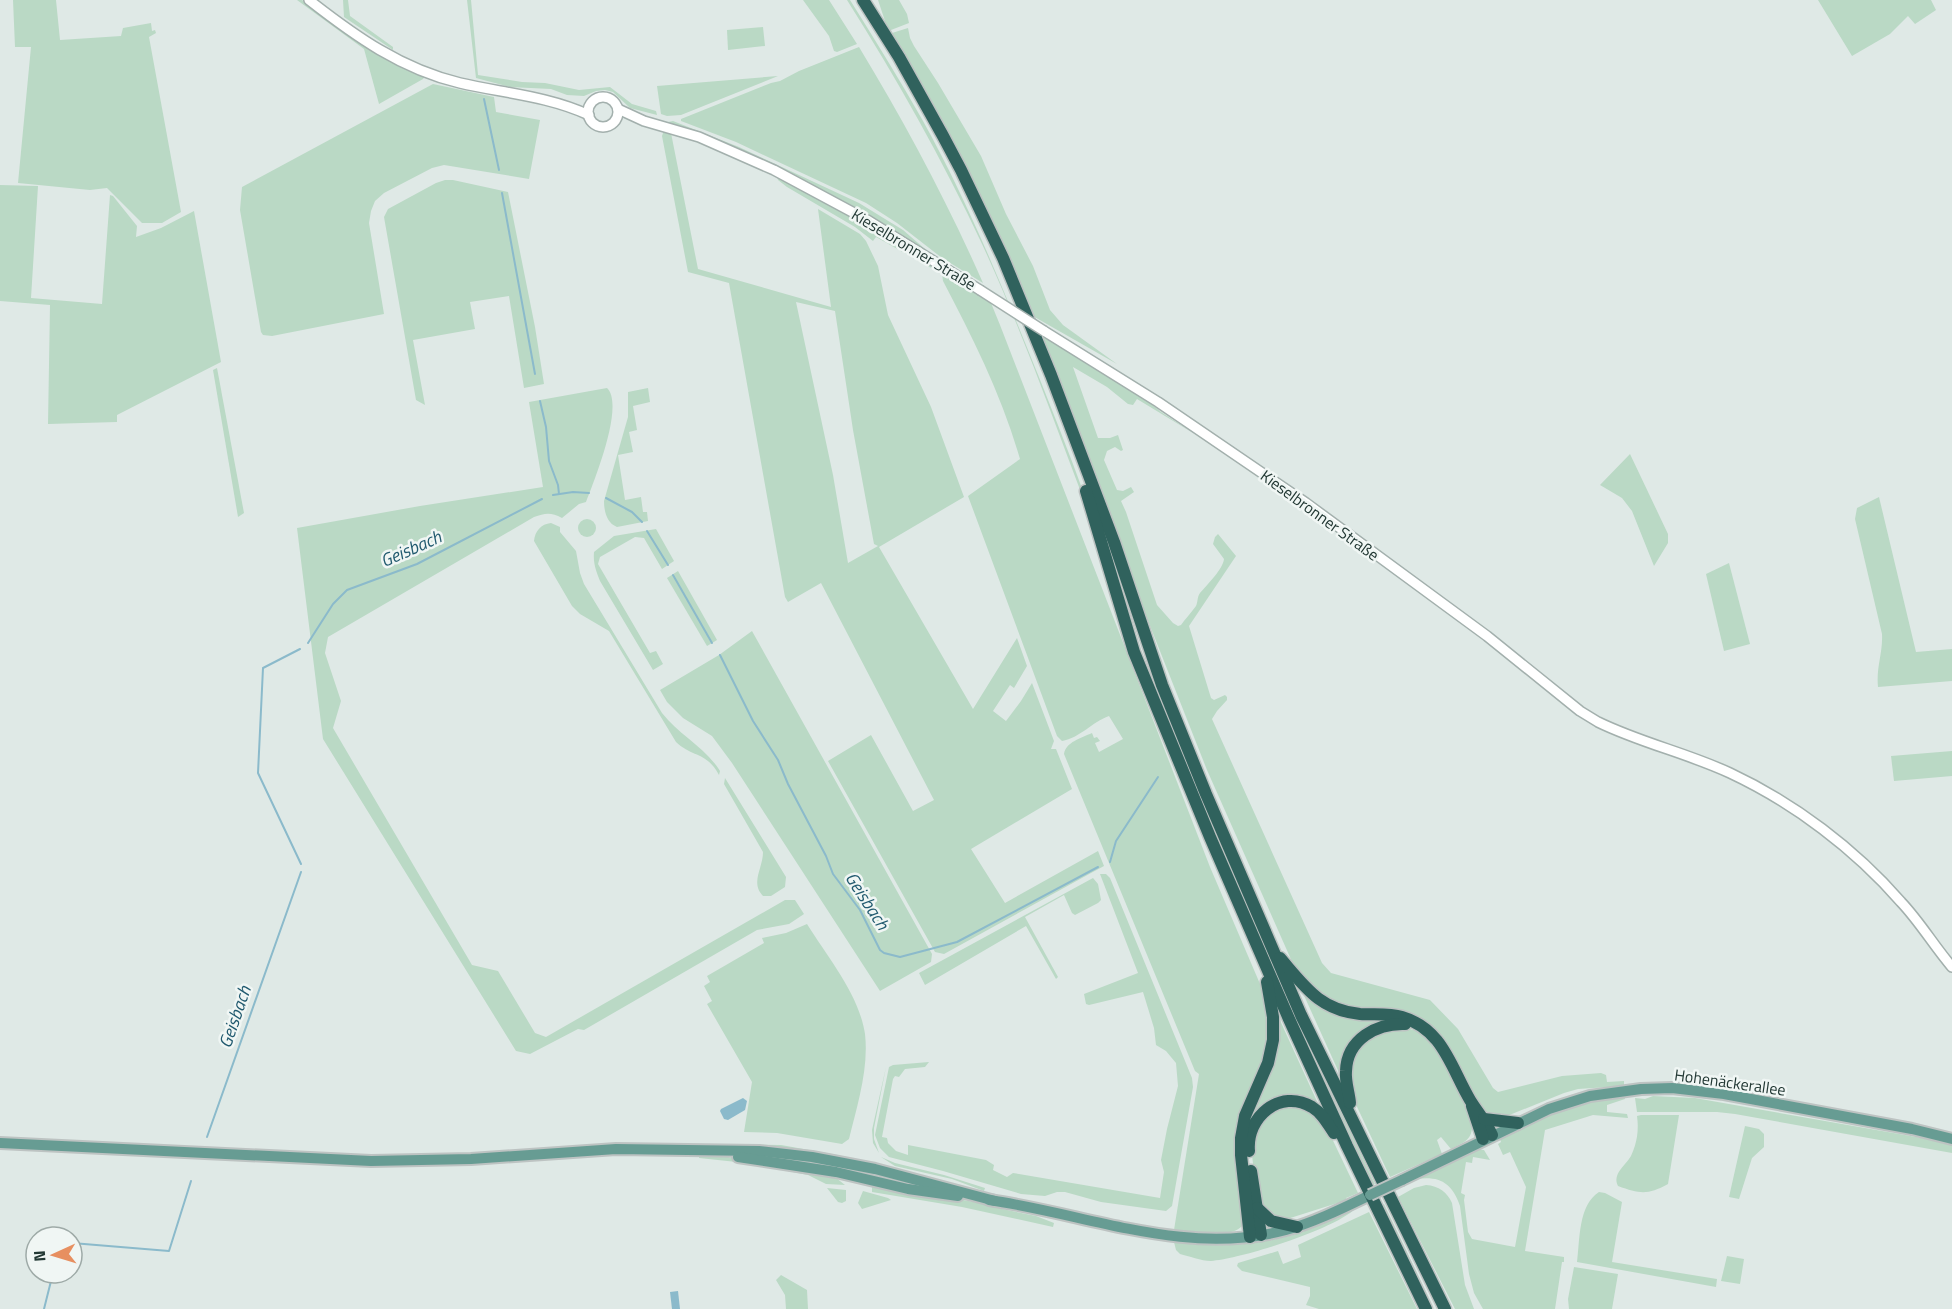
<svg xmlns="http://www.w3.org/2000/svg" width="1952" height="1309" font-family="'Titillium Web',sans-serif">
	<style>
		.green { fill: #bad9c5; fill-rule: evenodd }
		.water { fill: #8bbacb }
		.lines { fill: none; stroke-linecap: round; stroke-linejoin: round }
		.stream { stroke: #8bbacb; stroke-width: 2 }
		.tertiary-casing { stroke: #a3b0ad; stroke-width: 12 }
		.primary-casing { stroke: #bdc3c2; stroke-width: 14 }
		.motorway-casing { stroke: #bdc3c2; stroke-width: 15 }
		.tertiary { stroke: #fff; stroke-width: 9 }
		.primary { stroke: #679c93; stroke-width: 10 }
		.motorway { stroke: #30625d; stroke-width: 12 }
		.tertiary-bridge-casing { stroke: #a3b0ad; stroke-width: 12; stroke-linecap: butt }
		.primary-bridge-casing { stroke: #bdc3c2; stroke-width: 14; stroke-linecap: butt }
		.tertiary-bridge { stroke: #fff; stroke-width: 9 }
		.primary-bridge { stroke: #679c93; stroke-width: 10 }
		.labels { text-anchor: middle; stroke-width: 5; stroke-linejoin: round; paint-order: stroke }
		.street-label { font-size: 16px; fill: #223834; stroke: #f0f6f4 }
		.water-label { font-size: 18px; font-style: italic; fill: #215a6f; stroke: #f0f6f4 }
	</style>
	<rect width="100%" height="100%" fill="#dfe9e6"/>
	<!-- green -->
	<g class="green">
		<polygon points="13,0 56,0 60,40 121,36 123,28 151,23 152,31 155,30 156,33 149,37 181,212 162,223 142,223 107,188 90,190 18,183 31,47 15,47"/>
		<path d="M297,0H302C340,30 379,59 425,76L423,79L379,104L364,49Z"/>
		<polygon points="343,0 348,0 350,16 393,47 393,50 344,17"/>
		<polygon points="467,0 471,0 478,75 522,82 545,83 579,90 610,87 632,104 656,111 657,115 630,108 613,92 605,90 596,91 584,96 567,95 551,89 510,87 476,78"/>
		<polygon points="803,0 829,0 857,44 837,52 834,51 829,36"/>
		<path d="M847,0H850C875,40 900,80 923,121C963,193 995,269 1026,345C1047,397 1068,449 1087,502L1085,503C1052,416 1021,328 982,244C942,159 897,79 847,0Z"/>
		<polygon points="878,0 899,0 907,14 909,23 891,30 892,33 908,28 910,38 914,46 938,83 981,156 1006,214 1033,266 1050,310 1063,325 1117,364 1031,315 882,24 885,21"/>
		<polygon points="1818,0 1931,0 1936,10 1915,24 1908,16 1890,34 1852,56"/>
		<polygon points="763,27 765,46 728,50 727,30"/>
		<path d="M859,47C905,123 947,201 983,283L942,258L897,223L866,203L736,142L681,121V119L771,83L780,81L799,71Z"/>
		<polygon points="778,76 681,115 667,116 661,114 657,86"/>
		<polygon points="433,84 494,97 496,112 540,120 529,179 444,165 432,168 384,193 375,201 371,211 369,223 384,314 272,336 263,335 261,332 240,210 242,187"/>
		<polygon points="673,121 739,147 859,203 903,230 932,255 874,220 668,122"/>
		<path d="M664,130L671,133L698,269L831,307L818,209L860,234L866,241L878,266L888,315L931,407L964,497L879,547L973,709L1017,638L1027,666L1014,688L1010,685L993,711L1006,721L1021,701L1032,683L1054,741L1051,749H1056L1072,789L971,849L1005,903L1098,851L1104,866L1091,873L944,954L935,952L828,761L871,735L913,811L934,800L821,583L788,602L785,597L729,283L688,272L662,136ZM796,302L835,311L853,430L874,544L878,546L848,563L833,475Z"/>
		<path d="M777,176L832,204L966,285V287L991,303L1000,325L1210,867L1269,1005L1270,1042L1247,1102L1243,1225C1230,1241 1190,1230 1174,1230L1199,1074L1195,1071L1064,754C1066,742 1081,738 1092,733L1094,738L1097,737L1100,741L1095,743L1099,752L1123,739L1109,716C1092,722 1080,738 1062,741L1057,736L968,496L1020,459C1002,396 973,338 943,281L942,274L876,237L873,241L855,227L787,187L778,180Z"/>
		<polygon points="445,180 453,180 508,192 535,327 544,384 524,388 509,296 470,302 475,329 413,340 425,405 416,400 384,217 388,209 436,183"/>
		<polygon points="0,185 38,186 31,298 102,304 110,195 113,196 137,226 136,237 161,228 194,211 221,362 117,415 117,422 48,424 50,305 0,301"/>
		<path d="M1038,333L1139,394L1161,412L1193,433L1137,399L1133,405L1128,404L1107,387L1073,367L1098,438H1110L1118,435L1123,450L1121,451L1115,447L1107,451L1104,460L1117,490L1123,491L1131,487L1134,492L1121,501L1126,512L1157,605L1173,623L1178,626L1181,625C1185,619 1191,613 1196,606C1198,602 1197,597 1200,593C1207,585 1223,569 1224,559L1213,544L1215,537L1218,534L1236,556L1189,626L1211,698L1214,700L1225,695L1227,697V700L1217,711L1212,719L1322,963L1331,973L1430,1000L1458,1029L1493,1088L1498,1092L1562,1076L1601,1073L1606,1075L1607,1082L1624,1081V1086L1578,1089L1564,1093L1502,1118L1484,1113L1435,1031L1332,1004L1297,973L1207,770L1139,598Z"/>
		<polygon points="217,368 244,513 238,517 213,370"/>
		<path d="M607,388C625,405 594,481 586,502L579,504L562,518C551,512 545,513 534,517L328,637L325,653L341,701L333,728L472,965L498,971L535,1033L546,1037L785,900H795L804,914L789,924L757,930L584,1030L578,1029L530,1054L516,1051L323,739L297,528L420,506L543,487L529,402Z"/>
		<path d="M648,388L650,402L633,406L637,430L629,432L633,452L618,455L625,500L641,497L643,512H647L648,521L617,527C607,523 604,512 604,501L628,417V392Z"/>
		<polygon points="1630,454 1668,534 1668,543 1654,566 1632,511 1622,498 1600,485"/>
		<path d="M1879,497L1916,652L1952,649V681L1878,687C1876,667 1883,653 1882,634L1855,519L1857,508Z"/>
		<circle cx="587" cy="528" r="9"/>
		<path d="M551,523L560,527V532L576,551L580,573L584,584L662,713C679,735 705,747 720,771L719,775C706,751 693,758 676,742L609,631L580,614L572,606L534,541C535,531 541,524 551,523Z"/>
		<path d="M656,529L674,561L662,569L644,538L635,537L600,557L598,564L650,653L656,651L663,664L653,670L600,581C596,571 593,563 594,552L614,536Z"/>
		<polygon points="1729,563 1750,644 1724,651 1706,574"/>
		<polygon points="678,571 717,640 707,646 667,578"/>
		<polygon points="752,631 932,954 931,962 880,991 732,763 712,736 683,718 667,702 660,690 719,655"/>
		<path d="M1151,670L1296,1015L1375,1184L1373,1185C1293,1017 1217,845 1150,671Z"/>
		<polygon points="1952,751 1952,776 1894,781 1891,756"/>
		<path d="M725,778L786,877L785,887L771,896H763C750,883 763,868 763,852L724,784Z"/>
		<polygon points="1100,874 1106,874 1110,878 1192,1078 1193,1087 1172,1206 1166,1211 1101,1202 1065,1192 1057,1192 1045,1196 1021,1194 943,1171 889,1157 880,1148 875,1135 889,1067 893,1065 929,1062 925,1067 905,1069 899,1077 895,1076 893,1079 882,1137 887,1138 888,1143 896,1151 908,1155 908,1145 986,1160 994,1165 993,1170 1007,1177 1013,1173 1160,1198 1164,1172 1161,1160 1167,1129 1178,1086 1176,1063 1166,1051 1156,1045 1154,1028 1143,992 1089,1005 1086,1004 1084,994 1138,973"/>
		<polygon points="1093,878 1098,884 1101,900 1098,903 1075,915 1072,913 1064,895 1025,917 1058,977 1056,979 1026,926 925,985 919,973"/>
		<path d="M807,924C828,958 859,994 865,1034C869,1069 857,1106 849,1139L842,1144L777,1133L744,1132L752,1082L707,1004L712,1001L704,986L710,982L707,976L764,943L762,938L786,933Z"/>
		<polygon points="1302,991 1312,999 1393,1018 1375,1026 1341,1077"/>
		<polygon points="1278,1016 1320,1108 1279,1100 1246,1142 1244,1136"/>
		<path d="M1402,1027C1413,1029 1424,1033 1432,1041C1447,1058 1468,1106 1472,1128C1471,1141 1462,1143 1451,1149L1441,1137L1437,1140L1442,1154L1390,1177L1351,1094L1352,1056L1366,1037Z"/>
		<polygon points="886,1067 874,1128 874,1139 879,1153 873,1143 872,1130"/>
		<path d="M1624,1093L1625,1099L1607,1105V1112L1627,1114L1628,1118L1593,1115L1545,1130L1525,1251L1564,1257V1262H1562L1555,1309H1483L1474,1293L1469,1274L1460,1206C1452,1183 1440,1176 1417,1179L1477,1149L1484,1150L1490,1160L1473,1157L1472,1163L1466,1162L1461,1193L1465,1195L1464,1200L1468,1232L1472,1239L1515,1247L1526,1187L1510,1152L1503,1155L1498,1144L1501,1142L1500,1139L1545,1116L1574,1105Z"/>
		<polygon points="1653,1096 1695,1098 1939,1141 1952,1144 1952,1153 1735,1114 1717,1112 1637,1112 1635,1098 1645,1099"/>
		<path d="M1280,1106L1308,1109L1326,1126L1358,1193L1346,1198L1347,1200L1284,1220L1279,1219L1262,1208C1258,1189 1246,1146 1255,1128C1259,1120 1273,1112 1280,1106Z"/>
		<path d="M1641,1115H1679L1668,1184C1648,1195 1640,1194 1618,1186C1612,1174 1625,1166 1631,1156C1637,1143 1639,1130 1637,1116Z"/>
		<polygon points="1745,1126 1759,1129 1764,1134 1764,1147 1752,1158 1739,1199 1729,1197"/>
		<polygon points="714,1144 781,1145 843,1156 781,1147 714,1146"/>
		<polygon points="699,1154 728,1157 835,1177 845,1185 826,1184 808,1175 746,1163 699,1158"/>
		<polygon points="881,1157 895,1163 944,1175 985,1188 984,1191 952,1179 895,1166"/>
		<path d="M1426,1185C1439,1186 1447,1192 1452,1203L1465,1285L1474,1309H1455L1398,1197L1414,1188Z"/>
		<polygon points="872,1187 932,1198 963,1200 1000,1207 1002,1209 1036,1216 1054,1223 1053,1227 962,1207 872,1192"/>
		<polygon points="827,1188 846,1190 846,1201 842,1203 838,1202"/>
		<polygon points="863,1191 888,1198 891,1200 862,1209 858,1203"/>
		<path d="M1599,1192L1605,1193L1622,1202L1612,1262L1717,1279L1716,1287L1577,1262C1580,1241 1578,1205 1599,1192Z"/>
		<polygon points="1384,1204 1431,1302 1382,1205"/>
		<path d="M1356,1208C1337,1228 1242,1259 1211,1261C1201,1261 1189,1256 1180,1254L1176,1250L1174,1242C1219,1249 1271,1245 1313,1228C1328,1222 1342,1214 1356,1208Z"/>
		<polygon points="1369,1212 1417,1309 1319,1309 1306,1305 1310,1296 1310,1287 1242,1271 1237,1266 1238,1263 1278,1251 1283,1264 1301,1257 1298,1245"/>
		<polygon points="1727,1256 1744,1259 1740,1284 1721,1281"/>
		<polygon points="1574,1267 1618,1274 1612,1309 1569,1309 1568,1299"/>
		<polygon points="781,1275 807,1290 808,1309 786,1309 785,1295 776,1280"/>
	</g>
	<!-- water -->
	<g class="water">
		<polygon points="743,1098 747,1101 745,1110 728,1120 724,1119 720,1111 721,1109"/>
		<polygon points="678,1291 680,1309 672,1309 670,1292"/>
	</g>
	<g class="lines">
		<!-- stream -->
		<g class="stream">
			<polyline points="484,99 499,170"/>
			<polyline points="502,193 535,374"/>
			<polyline points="540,401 546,427 549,461 558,485 559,494"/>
			<polyline points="553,495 573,492 589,493"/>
			<polyline points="606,498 632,512 642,522"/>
			<polyline points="647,531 668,565"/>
			<polyline points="673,575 712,643"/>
			<polyline points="308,643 333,604 347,590 417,564 542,499"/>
			<polyline points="300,649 263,668 258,773 301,864"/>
			<polyline points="720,655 753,721 778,760 788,784 826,856 833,874 860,910 880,950 884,953 900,957 957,942 1098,867"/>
			<polyline points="1110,862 1116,841 1158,777"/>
			<polyline points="207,1137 301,872"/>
			<polyline points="72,1243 169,1251 191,1181"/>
			<polyline points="44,1309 53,1273"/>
		</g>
		<!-- tertiary casing -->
		<g class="tertiary-casing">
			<g id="tertiary">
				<path d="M309,0C355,36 401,69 460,83C503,93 548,96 589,115"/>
				<circle cx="603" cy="112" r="15"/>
				<polyline points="618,109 644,121 699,137 774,170 869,221 980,290"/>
				<path d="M1044,331L1158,402L1306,503L1487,636L1580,711L1598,722C1641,743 1687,753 1730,773C1794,803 1855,849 1901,902C1920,922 1934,946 1952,967"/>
			</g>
		</g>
		<!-- primary casing -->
		<g class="primary-casing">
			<g id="primary">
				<polyline points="0,1143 371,1161 471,1159 616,1149 759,1151 812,1157 875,1169 995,1201"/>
				<polyline points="738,1157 836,1172 908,1189 958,1196"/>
				<polyline points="1402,1180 1549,1109 1590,1096 1641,1089 1672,1088 1724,1094 1912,1129 1952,1139"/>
				<path d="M989,1200C1088,1214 1185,1257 1286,1230C1315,1222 1343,1208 1370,1195"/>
			</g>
		</g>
		<!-- motorway casing -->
		<g class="motorway-casing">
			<g id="motorway">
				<polyline points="863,0 899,57 943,136 961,170 1003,258 1051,375 1114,542 1162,685 1206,794 1301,1015 1445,1309"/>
				<polyline points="1086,491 1134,652 1210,837 1289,1019 1347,1146 1426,1309"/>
				<path d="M1280,958C1305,987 1320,1010 1360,1014C1374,1015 1389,1013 1402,1017C1443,1029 1451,1068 1470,1100C1478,1113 1485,1120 1492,1135"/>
				<path d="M1350,1103C1349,1092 1345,1082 1346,1071C1347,1039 1377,1023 1405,1024"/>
				<polyline points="1472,1106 1483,1139"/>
				<polyline points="1484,1119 1518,1123"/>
				<path d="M1249,1151C1246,1117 1280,1088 1312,1107C1323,1114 1327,1123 1334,1133"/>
				<polyline points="1251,1171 1261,1235"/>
				<polyline points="1257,1208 1271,1221 1297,1227"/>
				<polyline points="1250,1237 1241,1155 1241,1138 1245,1116 1268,1063 1273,1040 1273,1017 1267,982"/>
			</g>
		</g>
		<!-- tertiary -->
		<use href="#tertiary" class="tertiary"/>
		<!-- primary -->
		<use href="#primary" class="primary"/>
		<!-- motorway -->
		<use href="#motorway" class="motorway"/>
		<!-- tertiary-bridge casing -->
		<g class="tertiary-bridge-casing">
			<polyline id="tertiary-bridge" points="980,290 1044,331"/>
		</g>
		<!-- primary-bridge casing -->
		<g class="primary-bridge-casing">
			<polyline id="primary-bridge" points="1370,1195 1402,1180"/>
		</g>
		<!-- tertiary-bridge -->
		<use href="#tertiary-bridge" class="tertiary-bridge"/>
		<!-- primary-bridge -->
		<use href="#primary-bridge" class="primary-bridge"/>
	</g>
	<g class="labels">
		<!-- street labels -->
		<g class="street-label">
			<text transform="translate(914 249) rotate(31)" y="6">Kieselbronner Straße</text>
			<text transform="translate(1320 515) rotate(36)" y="6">Kieselbronner Straße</text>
			<text transform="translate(1730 1082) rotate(8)" y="6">Hohenäckerallee</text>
		</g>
		<!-- water labels -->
		<g class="water-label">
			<text transform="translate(411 549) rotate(-24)" y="6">Geisbach</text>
			<text transform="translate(867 901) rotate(57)" y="6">Geisbach</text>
			<text transform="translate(235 1017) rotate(-71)" y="6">Geisbach</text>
		</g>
	</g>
	<!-- north arrow -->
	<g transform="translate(54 1255) rotate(266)"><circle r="28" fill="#f0f6f4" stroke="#9eaaa7" stroke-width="1.5"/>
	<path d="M0-4.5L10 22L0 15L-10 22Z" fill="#e78f60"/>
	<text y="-9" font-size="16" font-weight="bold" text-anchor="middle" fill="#223834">N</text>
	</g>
</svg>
